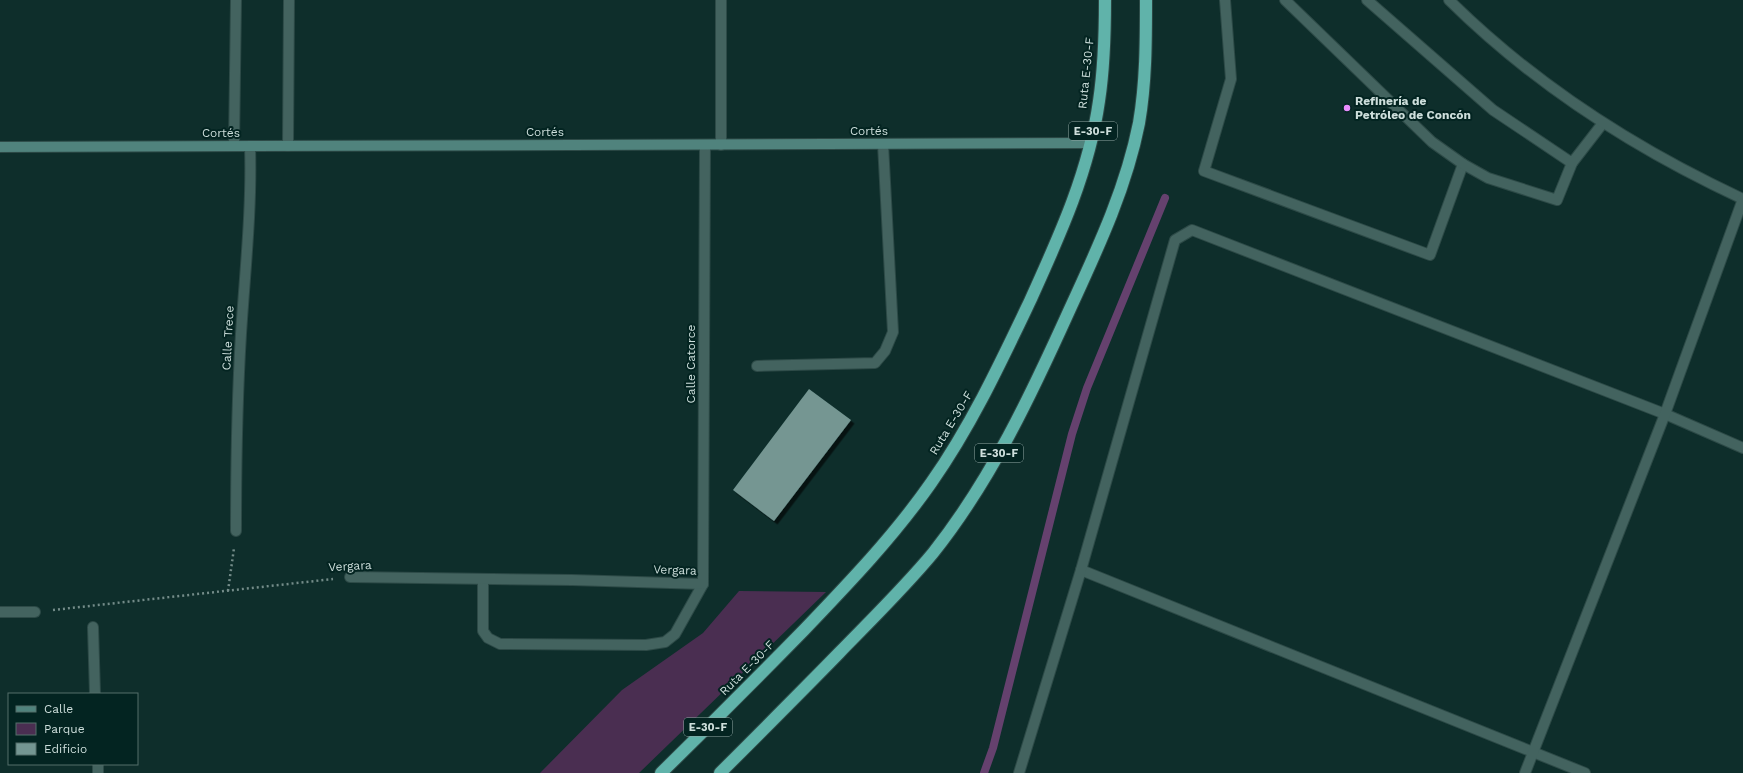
<svg xmlns="http://www.w3.org/2000/svg" width="1743" height="773" font-family="'Work Sans',sans-serif">
	<style>
		.green { fill: #4a2e51 }
		.lines { fill: none; stroke-linecap: round; stroke-linejoin: round }
		.stream { stroke: #65416e; stroke-width: 8 }
		.building { fill: #749692; filter: url(#shadow) }
		.lane-casing { stroke: #2d4a47; stroke-width: 12 }
		.street-casing { stroke: #2d4a47; stroke-width: 12 }
		.secondary-casing { stroke: #2d4a47; stroke-width: 12 }
		.highway-casing { stroke: #2d4a47; stroke-width: 14 }
		.path { stroke: #748c89; stroke-width: 2.5; stroke-dasharray: 2 3; stroke-linecap: butt }
		.lane { stroke: #43635f; stroke-width: 10 }
		.street { stroke: #43635f; stroke-width: 10 }
		.secondary { stroke: #50837d; stroke-width: 10 }
		.highway { stroke: #60b3aa; stroke-width: 12 }
		.poi-dot { fill: #e98efe; stroke: #032421; stroke-width: 1.5 }
		.labels { text-anchor: middle; stroke-width: 4; stroke-linejoin: round; paint-order: stroke }
		.shield { fill: #032421; stroke: #90a6a3; stroke-width: 1 }
		.shield-label { font-size: 11px; font-weight: bold; fill: #cddedb }
		.street-label { font-size: 12px; fill: #cddedb; stroke: #032421 }
		.poi-label { font-size: 12px; font-weight: bold; fill: #cddedb; stroke: #032421; text-anchor: start }
	</style>
	<defs>
		<filter id="shadow"><feDropShadow dx="3.5" dy="3.5" stdDeviation="0" flood-color="#0009"/></filter>
	</defs>
	<rect width="100%" height="100%" fill="#0e2e2b"/>
	<!-- green -->
	<polygon class="green" points="739,591 826,592 639,773 540,773 622,690 703,633"/>
	<g class="lines">
		<!-- stream -->
		<polyline class="stream" points="984,773 993,748 1072,434 1087,388 1165,198"/>
	</g>
	<!-- building -->
	<polygon class="building" points="809,389 851,420 774,521 733,490"/>
	<g class="lines">
		<!-- lane casing -->
		<g class="lane-casing">
			<g id="lane">
				<polyline points="1225,0 1231,79 1204,171 1430,255 1463,164"/>
				<polyline points="1285,0 1432,142 1463,164 1488,178 1557,200 1572,163"/>
				<polyline points="1367,0 1493,110 1572,163 1603,123"/>
				<path d="M1449,0C1534,84 1635,149 1743,199"/>
				<polyline points="757,366 875,363 885,351 893,332 883,144"/>
				<polyline points="1081,570 1585,773"/>
				<polyline points="483,579 483,631 488,638 500,644 646,645 665,642 675,634 703,584"/>
				<polyline points="1019,773 1081,570 1175,240 1192,230 1665,414 1743,448"/>
				<polyline points="1525,773 1665,414 1743,199"/>
			</g>
		</g>
		<!-- street casing -->
		<g class="street-casing">
			<g id="street">
				<polyline points="721,0 721,145"/>
				<polyline points="234,146 236,0"/>
				<polyline points="288,146 289,0"/>
				<path d="M236,531C236,465 237,400 241,334C245,271 252,209 250,146"/>
				<polyline points="350,577 572,580 703,584 705,145"/>
				<polyline points="0,612 35,612"/>
				<polyline points="93,627 95,694"/>
				<polyline points="98,764 98,773"/>
			</g>
		</g>
		<!-- secondary casing -->
		<g class="secondary-casing">
			<polyline id="secondary" points="0,147 1090,143"/>
		</g>
		<!-- highway casing -->
		<g class="highway-casing">
			<g id="highway">
				<path d="M661,773C709,726 757,678 804,630C849,583 894,536 931,483C971,426 1000,364 1030,301C1059,237 1089,172 1099,101C1104,68 1105,34 1105,0"/>
				<path d="M720,773C760,733 800,693 839,653C871,620 904,588 933,553C991,480 1031,395 1069,311C1097,250 1126,189 1139,123C1146,82 1146,41 1146,0"/>
			</g>
		</g>
		<!-- path -->
		<g class="path">
			<polyline points="228,591 234,548"/>
			<polyline points="53,610 333,579"/>
		</g>
		<!-- lane -->
		<use href="#lane" class="lane"/>
		<!-- street -->
		<use href="#street" class="street"/>
		<!-- secondary -->
		<use href="#secondary" class="secondary"/>
		<!-- highway -->
		<use href="#highway" class="highway"/>
	</g>
	<!-- markers -->
	<circle class="poi-dot" cx="1347" cy="108" r="4"/>
	<g class="labels">
		<!-- shield labels -->
		<g class="shield">
			<rect x="1069" y="122" width="48" height="18" rx="3"/>
			<rect x="975" y="444" width="48" height="18" rx="3"/>
			<rect x="684" y="718" width="48" height="18" rx="3"/>
		</g>
		<g class="shield-label">
			<text x="1093" y="135">E-30-F</text>
			<text x="999" y="457">E-30-F</text>
			<text x="708" y="731">E-30-F</text>
		</g>
		<!-- street labels -->
		<g class="street-label">
			<text transform="translate(1086 73) rotate(-84)" y="4">Ruta E-30-F</text>
			<text x="869" y="135">Cortés</text>
			<text x="545" y="136">Cortés</text>
			<text x="221" y="137">Cortés</text>
			<text transform="translate(228 338) rotate(-87)" y="4">Calle Trece</text>
			<text transform="translate(691 364) rotate(-90)" y="4">Calle Catorce</text>
			<text transform="translate(951 423) rotate(-59)" y="4">Ruta E-30-F</text>
			<text transform="translate(350 566) rotate(-3)" y="4">Vergara</text>
			<text transform="translate(675 570) rotate(2)" y="4">Vergara</text>
			<text transform="translate(747 668) rotate(-45)" y="4">Ruta E-30-F</text>
		</g>
		<!-- poi labels -->
		<g class="poi-label">
			<text x="1355" y="105">Refinería de<tspan x="1355" dy="14">Petróleo de Concón</tspan></text>
		</g>
	</g>
	<!-- legend -->
	<rect x="8" y="693" width="130" height="72" fill="#032421" stroke="#546e6b"/>
	<rect x="16" y="706" width="20" height="6" fill="#50837d" stroke="#546e6b"/>
	<text x="44" y="713" font-size="12" fill="#cddedb">Calle</text>
	<rect x="16" y="723" width="20" height="12" fill="#4a2e51" stroke="#546e6b"/>
	<text x="44" y="733" font-size="12" fill="#cddedb">Parque</text>
	<rect x="16" y="743" width="20" height="12" fill="#749692" stroke="#546e6b"/>
	<text x="44" y="753" font-size="12" fill="#cddedb">Edificio</text>
</svg>
